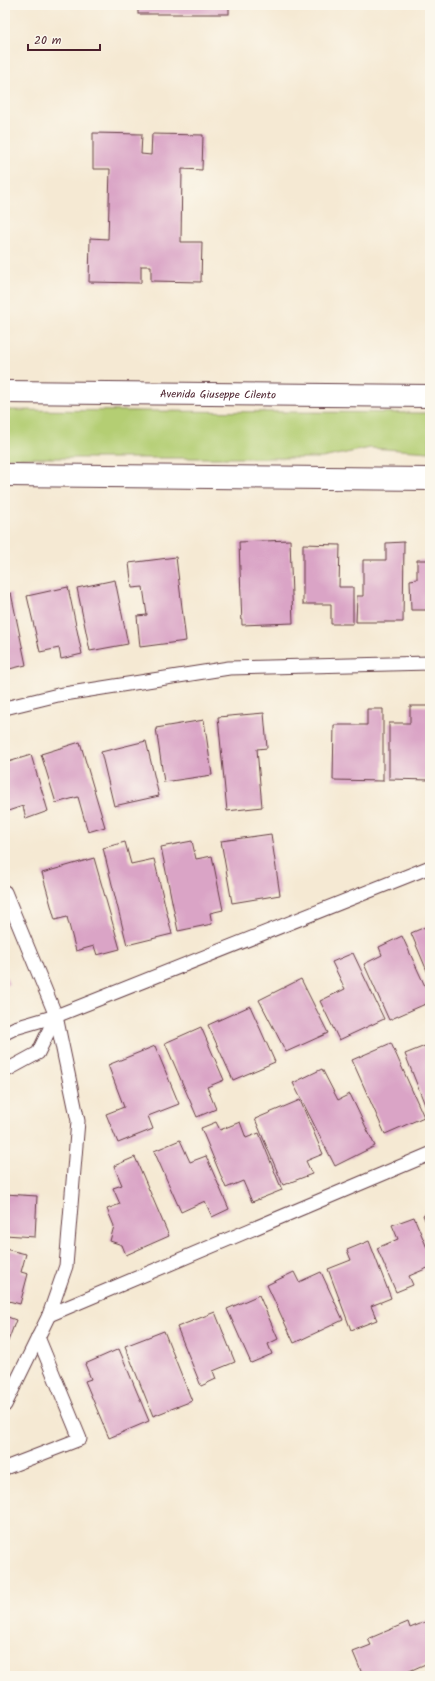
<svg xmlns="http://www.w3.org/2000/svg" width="435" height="1681" font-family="Kalam,sans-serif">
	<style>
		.green { fill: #b4ce73; stroke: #7f764f }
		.building { fill: #daa4c6 }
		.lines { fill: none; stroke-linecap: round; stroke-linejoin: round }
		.service-casing { stroke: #643d44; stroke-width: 15 }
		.tertiary-casing { stroke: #643d44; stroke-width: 24 }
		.service { stroke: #fff; stroke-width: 13 }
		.tertiary { stroke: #fff; stroke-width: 22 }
		.labels { text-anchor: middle; stroke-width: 3.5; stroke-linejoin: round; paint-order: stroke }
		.street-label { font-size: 11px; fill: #4a1f2b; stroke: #fbf7ec }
	</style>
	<rect width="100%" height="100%" fill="#fbf7ec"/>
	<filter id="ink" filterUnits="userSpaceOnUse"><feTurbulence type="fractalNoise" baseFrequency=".025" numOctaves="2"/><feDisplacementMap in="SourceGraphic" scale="8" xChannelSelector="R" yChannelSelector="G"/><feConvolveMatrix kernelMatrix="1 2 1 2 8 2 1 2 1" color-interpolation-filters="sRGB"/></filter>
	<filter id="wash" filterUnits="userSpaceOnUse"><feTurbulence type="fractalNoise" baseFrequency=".012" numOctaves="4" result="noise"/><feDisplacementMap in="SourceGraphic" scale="16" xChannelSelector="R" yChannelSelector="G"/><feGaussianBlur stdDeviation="0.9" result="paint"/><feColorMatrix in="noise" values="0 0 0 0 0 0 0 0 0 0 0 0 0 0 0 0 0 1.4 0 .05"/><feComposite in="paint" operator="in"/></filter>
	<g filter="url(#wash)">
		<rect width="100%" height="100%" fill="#f5e9d3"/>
		<!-- green -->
		<polygon class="green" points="5,410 430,413 430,452 370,448 322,458 5,458"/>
		<g id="blocks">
			<!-- building -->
			<g class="building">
				<rect x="138" y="5" width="91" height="9"/>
				<polygon points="93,133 142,134 141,154 151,155 152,134 203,135 202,170 182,169 181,242 202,242 201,282 151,281 151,266 141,266 141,283 89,282 90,238 108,239 110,169 93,169"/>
				<polygon points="290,540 293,623 242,625 239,542"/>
				<polygon points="404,542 403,622 356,622 357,596 363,596 363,560 386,560 386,543"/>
				<polygon points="303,544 340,545 339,587 353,587 353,624 331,624 331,604 303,604"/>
				<polygon points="176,557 186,641 140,647 137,616 147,615 143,587 132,588 129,563"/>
				<polygon points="417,560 430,560 430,620 428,620 428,610 411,610 410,580 417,579"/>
				<polygon points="115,580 128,644 90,651 77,588"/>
				<polygon points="68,587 82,654 61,659 59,648 40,652 27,596"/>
				<polygon points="11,593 26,665 5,670 5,595"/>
				<polygon points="410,706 430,706 430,780 389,779 389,723 410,723"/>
				<polygon points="367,709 383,709 383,781 333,780 334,725 367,725"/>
				<polygon points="264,713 267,748 257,749 262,807 227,811 218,717"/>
				<polygon points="204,720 212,775 164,782 156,728"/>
				<polygon points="146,741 159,796 114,806 101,752"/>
				<polygon points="80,742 105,827 88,832 78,797 56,803 41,754"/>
				<polygon points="31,755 48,811 26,819 23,806 5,812 5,763"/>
				<polygon points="271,834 280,895 232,903 221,841"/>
				<polygon points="192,841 196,859 212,856 223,910 210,913 212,924 178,931 161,847"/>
				<polygon points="125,842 131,864 154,859 172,934 127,945 103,848"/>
				<polygon points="94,858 120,949 97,955 94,946 76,951 67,917 55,920 42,873"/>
				<polygon points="430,925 430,978 411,933"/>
				<polygon points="402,936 430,997 430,1002 389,1020 364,964 382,955 379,947"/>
				<polygon points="353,953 384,1019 339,1040 320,1001 345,989 332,962"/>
				<polygon points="5,973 9,984 5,986"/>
				<polygon points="301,979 328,1033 286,1052 259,1000"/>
				<polygon points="250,1006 275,1062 233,1080 208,1025"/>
				<polygon points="201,1027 224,1080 207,1087 216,1109 197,1117 165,1043"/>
				<polygon points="391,1043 424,1117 385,1134 352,1060"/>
				<polygon points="430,1044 430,1109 427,1110 405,1054"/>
				<polygon points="155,1046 179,1104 148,1116 153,1129 118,1143 106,1114 124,1107 108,1065"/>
				<polygon points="322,1069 338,1100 350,1094 375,1146 335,1166 293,1083"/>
				<polygon points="300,1100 323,1154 306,1161 312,1174 283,1185 255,1119"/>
				<polygon points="216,1122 220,1130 240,1122 246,1138 259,1133 282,1190 252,1202 243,1181 226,1188 201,1128"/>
				<polygon points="180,1140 190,1162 206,1156 229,1209 212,1217 205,1201 181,1212 154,1151"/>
				<polygon points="135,1157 169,1236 126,1255 122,1245 110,1241 114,1226 107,1209 120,1204 113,1188 122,1185 114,1166"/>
				<polygon points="5,1194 37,1196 35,1237 5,1235"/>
				<polygon points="430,1212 430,1232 423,1215"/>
				<polygon points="414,1217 430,1255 430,1267 409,1276 413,1285 396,1292 377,1248 398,1239 392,1225"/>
				<polygon points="369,1241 391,1298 371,1306 377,1320 351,1330 328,1269 351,1260 347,1250"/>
				<polygon points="5,1249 26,1254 21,1272 28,1274 20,1304 5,1300"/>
				<polygon points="294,1272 299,1282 321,1272 343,1320 294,1343 267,1285"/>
				<polygon points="259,1295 278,1339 268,1344 272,1354 251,1363 227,1309"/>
				<polygon points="215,1312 235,1362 213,1371 216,1379 201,1386 177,1327"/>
				<polygon points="5,1316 16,1320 5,1349"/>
				<polygon points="164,1331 192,1401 153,1416 125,1346"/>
				<polygon points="119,1349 149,1421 109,1438 85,1381 91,1379 85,1364"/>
				<polygon points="430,1620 430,1662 398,1676 363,1676 353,1652 371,1645 368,1639 408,1622 410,1628"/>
			</g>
		</g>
	</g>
	<g filter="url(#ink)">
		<use href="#blocks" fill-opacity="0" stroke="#643d44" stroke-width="1"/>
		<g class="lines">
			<!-- service casing -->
			<g class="service-casing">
				<g id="service">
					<polyline points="5,708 58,695 229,668 430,663"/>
					<polyline points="5,892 56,1016 78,1121 66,1266 49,1315 5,1405"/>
					<polyline points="5,1033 15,1028 56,1016 430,867"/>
					<polyline points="5,1071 38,1053 56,1016"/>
					<polyline points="49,1315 430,1154"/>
					<polyline points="5,1468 80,1439 38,1337"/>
				</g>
			</g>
			<!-- tertiary casing -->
			<g class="tertiary-casing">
				<g id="tertiary">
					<path id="s1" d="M5,392L430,396"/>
					<polyline points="5,475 430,479"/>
				</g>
			</g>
			<!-- service -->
			<use href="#service" class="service"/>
			<!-- tertiary -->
			<use href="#tertiary" class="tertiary"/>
		</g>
	</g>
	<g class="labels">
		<!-- street labels -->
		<g class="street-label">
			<text dy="4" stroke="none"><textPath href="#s1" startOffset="213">Avenida Giuseppe Cilento</textPath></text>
		</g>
	</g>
	<!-- margin -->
	<rect width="435" height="1681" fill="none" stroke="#fbf7ec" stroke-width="20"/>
	<!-- scale -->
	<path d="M28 44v6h72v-6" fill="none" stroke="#4a1f2b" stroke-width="2"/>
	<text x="34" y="44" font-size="12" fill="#4a1f2b" stroke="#fbf7ec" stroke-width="3" paint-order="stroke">20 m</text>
</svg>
